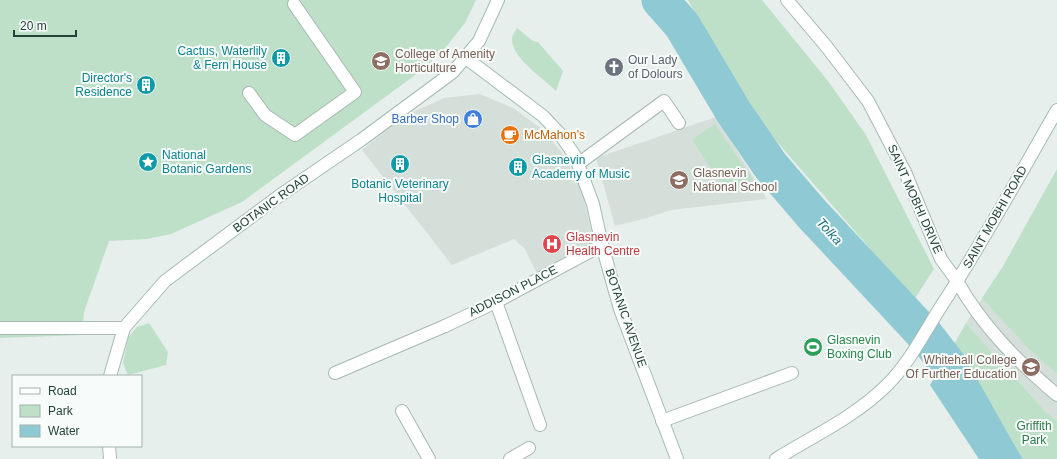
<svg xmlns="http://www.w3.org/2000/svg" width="1057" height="459" font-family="Arial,sans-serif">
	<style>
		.built { fill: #d4dfda }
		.green { fill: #bfe0c8 }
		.water { fill: #8ec9d4 }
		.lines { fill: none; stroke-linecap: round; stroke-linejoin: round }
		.river { stroke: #8ec9d4; stroke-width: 37 }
		.lane-casing { stroke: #a8b8b2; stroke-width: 14 }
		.street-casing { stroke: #a8b8b2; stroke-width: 14 }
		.secondary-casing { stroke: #a4bbb3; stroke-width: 14 }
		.lane { stroke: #fff; stroke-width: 12 }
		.street { stroke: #fff; stroke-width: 12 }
		.secondary { stroke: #fff; stroke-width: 12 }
		.labels { text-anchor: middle; stroke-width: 4; stroke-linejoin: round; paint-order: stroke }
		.culture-label { font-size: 12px; fill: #0d838f; stroke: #f7fbf9; text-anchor: end }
		.education-label { font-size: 12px; fill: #785e54; stroke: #f7fbf9; text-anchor: start }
		.worship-label { font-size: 12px; fill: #5b616d; stroke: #f7fbf9; text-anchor: start }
		.shop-label { font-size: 12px; fill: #366cbe; stroke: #f7fbf9; text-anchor: end }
		.food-label { font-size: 12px; fill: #c56008; stroke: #f7fbf9; text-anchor: start }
		.street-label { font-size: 12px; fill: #24423a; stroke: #f7fbf9 }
		.health-label { font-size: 12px; fill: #be3a42; stroke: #f7fbf9; text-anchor: start }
		.leisure-label { font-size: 12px; fill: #27864d; stroke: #f7fbf9; text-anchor: start }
		.park-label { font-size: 12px; fill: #2d7a4b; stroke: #f7fbf9 }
		.water-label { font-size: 13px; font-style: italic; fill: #1c6f80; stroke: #f7fbf9 }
	</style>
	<rect width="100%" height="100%" fill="#e6efeb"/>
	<!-- built -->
	<g class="built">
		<polygon points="480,94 513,108 542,129 562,153 581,187 595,245 538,276 525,249 514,239 452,265 362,150 402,117 444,98"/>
		<polygon points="716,117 767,199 671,210 647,218 615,226 596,158"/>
		<polygon points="1002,268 1057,319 1057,421 1045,411 966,323"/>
	</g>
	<!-- green -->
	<g class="green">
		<polygon points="0,0 476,0 465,23 446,47 422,70 242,202 171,234 147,239 109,241 84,312 82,335 0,338"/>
		<polygon points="688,0 762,0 828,81 866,135 934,269 912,303 867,245 744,104"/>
		<path d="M517,28L533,41L538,42L563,71L556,91C544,79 511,57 512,39C512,36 515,31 517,28Z"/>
		<polygon points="715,124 753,180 729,195 692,140"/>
		<polygon points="1057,169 1057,374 1028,348 982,298 1002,268"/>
		<polygon points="149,323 168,352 166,365 128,375 123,363 128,338 137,327"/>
		<polygon points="966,323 1045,411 1057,421 1057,459 1023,459 953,346"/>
	</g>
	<!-- water -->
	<polygon class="water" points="953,346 1023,459 979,459 930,385"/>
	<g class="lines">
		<!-- river -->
		<polyline class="river" points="660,0 682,25 733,111 770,165 812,214 926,336 947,363 1001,459"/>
		<!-- lane casing -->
		<g class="lane-casing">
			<g id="lane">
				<polyline points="249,93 265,115 295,135 355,92 294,4"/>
				<polyline points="578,164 664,101 679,123"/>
				<path d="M957,281C982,326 1018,362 1057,395"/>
				<polyline points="496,302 540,425"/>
				<polyline points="0,328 124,328"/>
				<polyline points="335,373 445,326"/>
				<polyline points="662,421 792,373"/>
				<polyline points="510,459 529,448"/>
			</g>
		</g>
		<!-- street casing -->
		<g class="street-casing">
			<g id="street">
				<polyline points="787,0 826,46 868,101 905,172 941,259 957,281"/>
				<polyline points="445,326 496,302 602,245"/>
				<polyline points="402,411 429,459"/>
			</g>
		</g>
		<!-- secondary casing -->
		<g class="secondary-casing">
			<g id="secondary">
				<polyline points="466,58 543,116 560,134 575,156 593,204 602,245 620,309 677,459"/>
				<polyline points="110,376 124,328 165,281 279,196 361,140 453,72 479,41 498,0"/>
				<polyline points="109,446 110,459"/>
				<path d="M776,459C813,436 855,417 887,385C909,363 923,335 940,308C982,244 1019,176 1057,110"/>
			</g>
		</g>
		<!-- lane -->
		<use href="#lane" class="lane"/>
		<!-- street -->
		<use href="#street" class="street"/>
		<!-- secondary -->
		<use href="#secondary" class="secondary"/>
	</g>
	<!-- icons -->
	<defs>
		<g id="building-disc" transform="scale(1)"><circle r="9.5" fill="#0f9aa8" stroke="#f7fbf9"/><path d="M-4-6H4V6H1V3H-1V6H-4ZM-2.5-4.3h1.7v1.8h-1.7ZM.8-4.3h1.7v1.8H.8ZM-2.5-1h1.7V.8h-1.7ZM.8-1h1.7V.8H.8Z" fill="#fff"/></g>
		<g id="university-disc" transform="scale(1)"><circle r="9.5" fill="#8d6e63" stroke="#f7fbf9"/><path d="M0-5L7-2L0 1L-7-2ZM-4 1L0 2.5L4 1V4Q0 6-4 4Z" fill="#fff"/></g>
		<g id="church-disc" transform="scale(1)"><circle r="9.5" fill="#6b7280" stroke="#f7fbf9"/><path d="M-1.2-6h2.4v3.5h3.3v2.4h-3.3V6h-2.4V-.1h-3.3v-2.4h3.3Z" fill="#fff"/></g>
		<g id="shop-disc" transform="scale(1)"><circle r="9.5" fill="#3f7fe0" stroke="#f7fbf9"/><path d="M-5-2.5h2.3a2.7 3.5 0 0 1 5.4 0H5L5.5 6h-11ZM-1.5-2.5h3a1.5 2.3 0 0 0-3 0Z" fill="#fff"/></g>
		<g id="cafe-disc" transform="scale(1)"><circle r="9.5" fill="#e8710a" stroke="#f7fbf9"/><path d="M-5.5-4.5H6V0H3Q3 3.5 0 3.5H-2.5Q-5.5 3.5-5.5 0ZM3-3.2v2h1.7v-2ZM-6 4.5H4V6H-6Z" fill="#fff"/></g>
		<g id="sight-disc" transform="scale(1)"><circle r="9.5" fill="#0f9aa8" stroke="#f7fbf9"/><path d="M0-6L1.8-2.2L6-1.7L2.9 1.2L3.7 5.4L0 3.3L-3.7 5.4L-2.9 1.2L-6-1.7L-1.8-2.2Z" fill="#fff"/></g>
		<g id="school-disc" transform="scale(1)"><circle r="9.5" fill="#8d6e63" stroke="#f7fbf9"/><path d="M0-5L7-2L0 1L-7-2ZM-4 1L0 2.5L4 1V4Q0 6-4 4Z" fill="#fff"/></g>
		<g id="hospital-disc" transform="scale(1)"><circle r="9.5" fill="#e0444e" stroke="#f7fbf9"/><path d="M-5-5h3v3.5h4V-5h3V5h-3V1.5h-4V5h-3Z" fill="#fff"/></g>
		<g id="stadium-disc" transform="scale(1)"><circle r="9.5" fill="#2e9e5b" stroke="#f7fbf9"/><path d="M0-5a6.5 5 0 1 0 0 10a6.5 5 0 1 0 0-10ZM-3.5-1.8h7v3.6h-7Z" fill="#fff"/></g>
	</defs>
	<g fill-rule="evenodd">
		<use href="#building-disc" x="281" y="58"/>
		<use href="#university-disc" x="381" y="61"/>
		<use href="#church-disc" x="614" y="67"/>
		<use href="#building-disc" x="146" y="85"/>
		<use href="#shop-disc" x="473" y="119"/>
		<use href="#cafe-disc" x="510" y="135"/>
		<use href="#sight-disc" x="148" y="162"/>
		<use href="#building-disc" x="400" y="164"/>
		<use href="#building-disc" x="518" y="167"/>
		<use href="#school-disc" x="679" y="180"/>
		<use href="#hospital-disc" x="552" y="244"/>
		<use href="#stadium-disc" x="813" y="347"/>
		<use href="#university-disc" x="1031" y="367"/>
	</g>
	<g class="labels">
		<!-- culture labels -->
		<g class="culture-label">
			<text x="267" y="55">Cactus, Waterlily<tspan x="267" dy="14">&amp; Fern House</tspan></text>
			<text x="132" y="82">Director's<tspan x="132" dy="14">Residence</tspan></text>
			<text x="162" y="159" text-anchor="start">National<tspan x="162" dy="14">Botanic Gardens</tspan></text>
			<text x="532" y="164" text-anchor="start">Glasnevin<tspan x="532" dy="14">Academy of Music</tspan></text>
			<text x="400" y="188" text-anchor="middle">Botanic Veterinary<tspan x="400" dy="14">Hospital</tspan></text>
		</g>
		<!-- education labels -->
		<g class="education-label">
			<text x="395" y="58">College of Amenity<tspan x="395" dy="14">Horticulture</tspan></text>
			<text x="693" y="177">Glasnevin<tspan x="693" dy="14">National School</tspan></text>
			<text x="1017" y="364" text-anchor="end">Whitehall College<tspan x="1017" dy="14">Of Further Education</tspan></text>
		</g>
		<!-- worship labels -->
		<g class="worship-label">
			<text x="628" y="64">Our Lady<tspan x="628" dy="14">of Dolours</tspan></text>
		</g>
		<!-- shop labels -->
		<g class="shop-label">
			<text x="459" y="123">Barber Shop</text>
		</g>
		<!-- food labels -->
		<g class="food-label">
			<text x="524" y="139">McMahon's</text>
		</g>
		<!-- street labels -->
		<g class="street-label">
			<text transform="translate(915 199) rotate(66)" y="4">SAINT MOBHI DRIVE</text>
			<text transform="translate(271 203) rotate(-36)" y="4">BOTANIC ROAD</text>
			<text transform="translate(995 217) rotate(-60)" y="4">SAINT MOBHI ROAD</text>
			<text transform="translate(513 291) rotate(-27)" y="4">ADDISON PLACE</text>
			<text transform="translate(626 318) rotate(71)" y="4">BOTANIC AVENUE</text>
		</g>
		<!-- health labels -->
		<g class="health-label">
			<text x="566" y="241">Glasnevin<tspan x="566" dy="14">Health Centre</tspan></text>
		</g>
		<!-- leisure labels -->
		<g class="leisure-label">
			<text x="827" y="344">Glasnevin<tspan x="827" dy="14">Boxing Club</tspan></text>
		</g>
		<!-- park labels -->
		<g class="park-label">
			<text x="1034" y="430">Griffith<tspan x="1034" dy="14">Park</tspan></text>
		</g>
		<!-- water labels -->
		<g class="water-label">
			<text transform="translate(830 231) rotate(48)" y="5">Tolka</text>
		</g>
	</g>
	<!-- legend -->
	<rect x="12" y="375" width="130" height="72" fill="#f7fbf9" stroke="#a3b1ad"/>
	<rect x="20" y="388" width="20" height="6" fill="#ffffff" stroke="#a3b1ad"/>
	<text x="48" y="395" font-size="12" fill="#24423a">Road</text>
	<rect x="20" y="405" width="20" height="12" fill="#bfe0c8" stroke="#a3b1ad"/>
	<text x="48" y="415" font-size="12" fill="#24423a">Park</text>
	<rect x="20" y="425" width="20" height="12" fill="#8ec9d4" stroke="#a3b1ad"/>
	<text x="48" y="435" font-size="12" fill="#24423a">Water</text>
	<!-- scale -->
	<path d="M14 30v6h62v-6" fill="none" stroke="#24423a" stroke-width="2"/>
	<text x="20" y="30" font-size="12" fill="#24423a" stroke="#f7fbf9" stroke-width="3" paint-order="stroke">20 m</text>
</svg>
